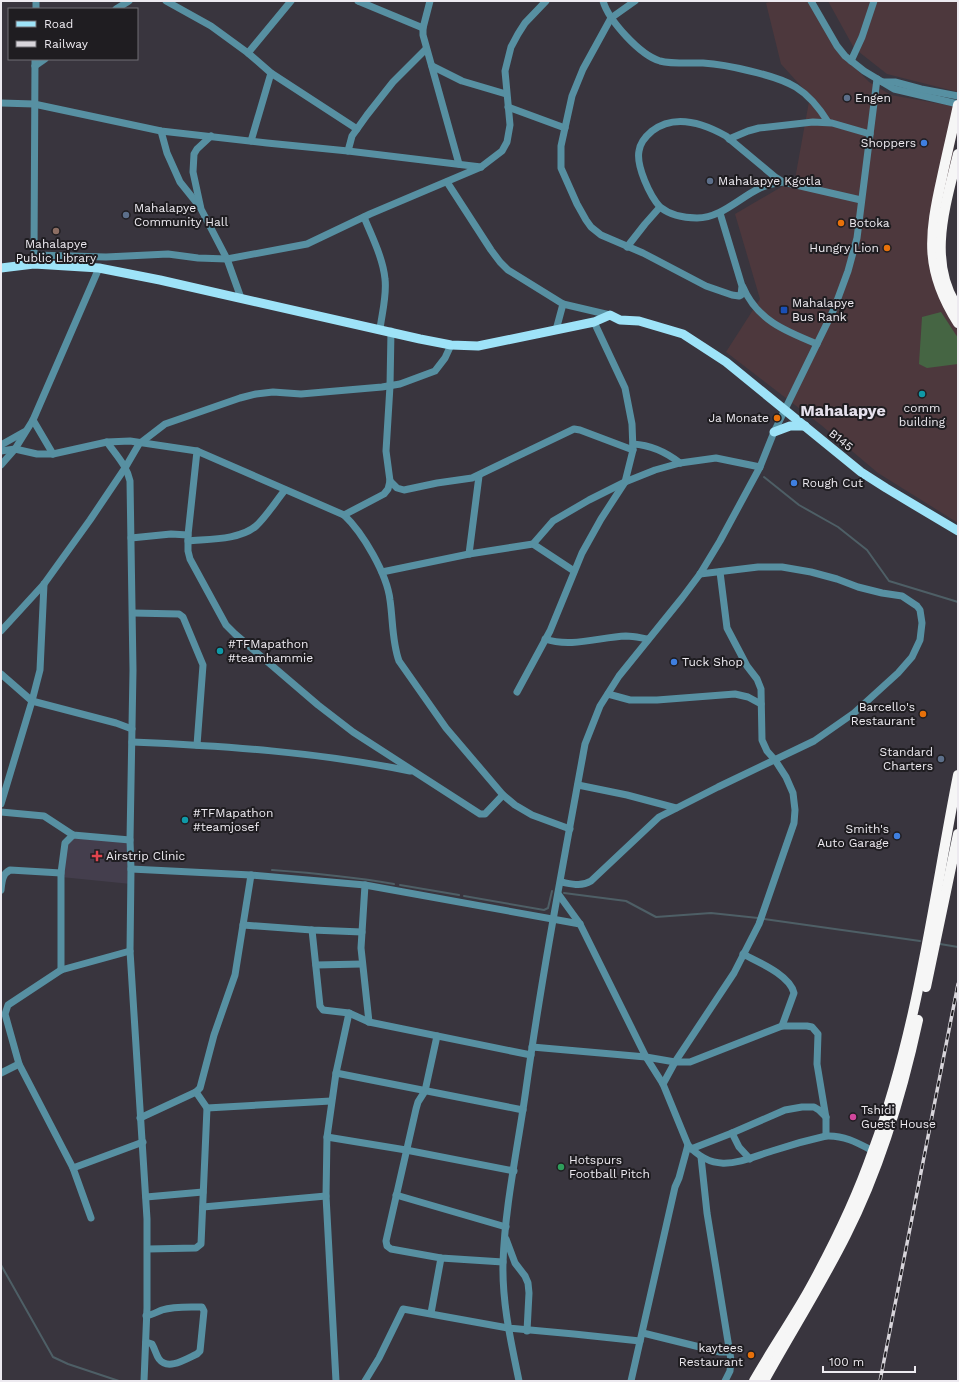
<svg xmlns="http://www.w3.org/2000/svg" width="959" height="1382" font-family="'Work Sans',sans-serif">
	<style>
		.commercial { fill: #4d383d }
		.built { fill: #443e4d }
		.green { fill: #456543 }
		.lines { fill: none; stroke-linecap: round; stroke-linejoin: round }
		.stream { stroke: #4e5f66; stroke-width: 2 }
		.minor { stroke: #5790a2; stroke-width: 7 }
		.major { stroke: #9ee3f8; stroke-width: 9 }
		.highway { stroke: #f6f6f6; stroke-width: 10 }
		.rail-casing { stroke: #d8d5db; stroke-width: 3.5 }
		.rail { stroke: #1f1d21; stroke-width: 2; stroke-dasharray: 6; stroke-linecap: butt }
		.service-dot { fill: #5c6f8a; stroke: #1f1d21; stroke-width: 1.5 }
		.shop-dot { fill: #3f7fe0; stroke: #1f1d21; stroke-width: 1.5 }
		.food-dot { fill: #e8710a; stroke: #1f1d21; stroke-width: 1.5 }
		.education-dot { fill: #8d6e63; stroke: #1f1d21; stroke-width: 1.5 }
		.transit-dot { fill: #1a4fb4; stroke: #1f1d21; stroke-width: 1.5 }
		.culture-dot { fill: #0f9aa8; stroke: #1f1d21; stroke-width: 1.5 }
		.health-dot { fill: #e0444e; stroke: #1f1d21; stroke-width: 1.5 }
		.hotel-dot { fill: #d1479c; stroke: #1f1d21; stroke-width: 1.5 }
		.leisure-dot { fill: #2e9e5b; stroke: #1f1d21; stroke-width: 1.5 }
		.labels { text-anchor: middle; stroke-width: 4; stroke-linejoin: round; paint-order: stroke }
		.poi-label { font-size: 12px; fill: #edeaf0; stroke: #1f1d21; text-anchor: start }
		.street-label { font-size: 12px; fill: #edeaf0; stroke: #1f1d21 }
		.district-label { font-size: 16px; font-weight: bold; fill: #e6e1ed; stroke: #1f1d21 }
	</style>
	<rect width="100%" height="100%" fill="#39353e"/>
	<!-- commercial -->
	<g class="commercial">
		<polygon points="773,1 810,1 842,54 869,82 891,95 958,107 958,127 942,206 936,246 958,322 958,523 878,473 821,425 726,352 760,299 735,214 795,179 810,96 781,64 766,3"/>
		<polygon points="828,1 958,1 958,92 887,74 854,48"/>
	</g>
	<!-- built -->
	<polygon class="built" points="68,838 130,840 131,884 61,877"/>
	<!-- green -->
	<polygon class="green" points="941,312 958,338 958,364 927,368 919,364 922,317"/>
	<g class="lines">
		<!-- stream -->
		<g class="stream">
			<polyline points="764,477 799,505 838,527 867,550 889,581 958,602"/>
			<path d="M272,870C313,873 354,877 394,884"/>
			<polyline points="400,885 459,895"/>
			<polyline points="564,893 626,901 656,917 711,913 758,918"/>
			<polyline points="464,896 544,910 548,908 552,891"/>
			<polyline points="764,919 920,941"/>
			<polyline points="940,944 958,947"/>
			<polyline points="1,1265 53,1357 68,1364 119,1381"/>
		</g>
		<!-- minor -->
		<g class="minor">
			<polyline points="166,1 211,26 248,53 271,73 357,129"/>
			<polyline points="358,1 423,28"/>
			<polyline points="430,1 423,28 423,35 459,164"/>
			<path d="M603,1C609,21 640,55 660,61C671,64 691,63 703,63C719,64 734,67 750,71C789,80 807,88 828,122"/>
			<polyline points="635,1 611,18 583,69 572,96 561,146 561,168 577,204 586,220 591,227 601,235 643,253 706,286 732,295 739,296 741,295 742,286 720,213"/>
			<polyline points="811,1 837,46 845,56 864,71 894,89 958,104"/>
			<polyline points="36,9 36,1"/>
			<polyline points="116,9 129,1"/>
			<polyline points="248,53 291,1"/>
			<polyline points="851,61 862,37 874,1"/>
			<polyline points="35,66 45,59"/>
			<polyline points="432,66 462,81 506,94"/>
			<polyline points="883,82 895,82 921,89 958,96"/>
			<polyline points="1,103 34,104 161,131 267,143 348,151 481,167"/>
			<polyline points="508,107 565,128"/>
			<polyline points="161,131 167,153 180,182 200,207"/>
			<polyline points="211,136 197,149 194,154 193,172 201,209 227,259 241,298"/>
			<polyline points="729,139 748,131 759,128 813,122 832,123 870,134"/>
			<polyline points="251,141 271,73"/>
			<polyline points="348,151 352,136 367,115 393,82 426,49"/>
			<polyline points="447,182 491,250 500,262 508,270 563,304 610,315"/>
			<path d="M783,182C775,183 767,185 760,188C739,198 721,218 697,218C685,218 670,215 660,207C650,196 636,166 639,151C640,143 646,136 652,131C674,114 703,123 726,136L775,177L783,182L861,200"/>
			<path d="M364,217C372,237 383,258 385,279C387,295 382,313 380,329"/>
			<polyline points="627,247 645,224 660,207"/>
			<polyline points="34,255 35,59"/>
			<polyline points="34,264 34,255 106,257 168,254 198,258 227,259 307,244 370,214 481,167 502,151 507,142 510,125 505,71 511,47 518,34 525,23 546,1"/>
			<path d="M743,287C757,320 785,331 817,344"/>
			<polyline points="556,330 563,304"/>
			<polyline points="33,420 53,454"/>
			<path d="M107,442L130,441L197,451L344,515C363,533 387,574 390,600C393,620 392,642 399,661L446,728L503,795L515,805L532,815L570,829"/>
			<path d="M633,444C650,445 666,452 680,463"/>
			<polyline points="1,445 24,432"/>
			<path d="M1,451L15,449L37,454H53L107,442C116,455 127,466 130,481L133,670L130,840L131,869L130,951L147,1219V1308L144,1381"/>
			<polyline points="197,451 188,535 188,551 190,559 226,625 235,634 318,705 353,732 480,814 485,814 503,795"/>
			<polyline points="1,465 15,449 33,420 99,268"/>
			<polyline points="390,481 397,488 404,490 437,483 472,478 574,429 580,430 633,450"/>
			<polyline points="344,515 384,494 388,489 390,481 386,451 390,386 391,331"/>
			<polyline points="131,538 171,534 188,535"/>
			<path d="M188,541C208,539 240,540 256,526C266,517 276,501 285,490"/>
			<polyline points="533,544 574,571"/>
			<polyline points="469,554 479,476"/>
			<polyline points="382,572 469,554 533,544 553,521 589,500 625,482 655,470 680,463 716,458 760,467"/>
			<polyline points="133,613 179,614 183,617 203,665 197,745"/>
			<polyline points="1,631 44,584 90,520 125,468 139,444 165,424 240,398 256,394 273,392 301,394 382,387 400,384 435,371 445,358 451,345"/>
			<path d="M545,639C571,648 600,637 626,636C634,636 641,638 648,639"/>
			<polyline points="1,674 32,701 116,723 132,729"/>
			<polyline points="517,692 550,631 582,553 601,519 625,482 633,450 632,424 625,388 594,322"/>
			<polyline points="608,694 630,700 657,700 735,694 748,697 761,704"/>
			<path d="M132,742C226,746 317,752 410,771"/>
			<polyline points="578,785 627,795 676,808"/>
			<polyline points="1,804 32,701 40,670 44,584"/>
			<polyline points="1,812 44,816 73,835 130,840"/>
			<polyline points="131,869 251,875 365,885 580,924"/>
			<path d="M561,882C572,884 581,887 591,881L659,817L718,787L814,741L854,713L898,673L912,657L920,640L922,623L920,610L917,606L902,596L882,593L858,587L837,579L811,572L782,567H758L700,574"/>
			<polyline points="365,885 361,948 369,1022"/>
			<path d="M1,890C2,882 2,874 10,870L61,873"/>
			<polyline points="559,895 580,924 646,1057 663,1084 688,1145 679,1178 675,1187 631,1381"/>
			<polyline points="243,925 312,930 362,932"/>
			<polyline points="312,930 320,1006 323,1010 349,1013 369,1022 531,1055"/>
			<path d="M743,954C758,962 790,975 794,993L782,1026"/>
			<polyline points="316,965 362,964"/>
			<polyline points="61,970 61,873 65,843 73,835"/>
			<polyline points="437,1036 425,1091 418,1102 416,1109 386,1241 387,1246 391,1249 441,1258 503,1262"/>
			<polyline points="532,1047 646,1057 675,1062 690,1062 782,1026 807,1026 812,1027 818,1034 817,1064 826,1118 826,1136"/>
			<polyline points="1,1073 19,1064"/>
			<polyline points="336,1073 523,1110"/>
			<polyline points="663,1084 675,1062 734,973 759,924 794,823 795,810 793,793 786,777 775,760 767,751 762,740 761,689 757,679 747,666 727,628 720,572"/>
			<polyline points="207,1108 331,1101"/>
			<polyline points="140,1118 196,1092 200,1088 214,1035 235,975 251,875"/>
			<polyline points="732,1133 739,1147 750,1159"/>
			<polyline points="327,1137 406,1150 514,1171"/>
			<path d="M688,1145C715,1175 740,1161 772,1151C790,1145 808,1140 826,1136C844,1135 858,1143 873,1151"/>
			<polyline points="691,1149 732,1133 785,1110 802,1107 814,1107 819,1110 826,1117"/>
			<polyline points="701,1157 707,1213 731,1360 730,1371 725,1381"/>
			<polyline points="73,1168 143,1142"/>
			<polyline points="396,1195 506,1227"/>
			<polyline points="146,1197 203,1192"/>
			<polyline points="203,1207 326,1196"/>
			<polyline points="91,1218 73,1168 19,1064 5,1014 8,1005 61,970 130,951"/>
			<polyline points="506,1239 515,1263 525,1276 528,1283 529,1293 527,1331"/>
			<polyline points="148,1249 196,1248 201,1244 207,1108 196,1092"/>
			<polyline points="431,1313 441,1258"/>
			<polyline points="643,1333 720,1352 729,1352"/>
			<path d="M146,1342L152,1344C155,1349 156,1355 159,1359C168,1371 186,1359 197,1354L200,1351L204,1311L202,1307C189,1307 174,1306 162,1310C157,1312 152,1315 146,1316"/>
			<polyline points="336,1381 326,1196 327,1137 336,1073 349,1013"/>
			<polyline points="365,1381 379,1358 403,1309 508,1328 574,1334 640,1341"/>
			<path d="M519,1381C511,1342 502,1303 503,1263C505,1204 518,1147 526,1089C542,974 564,859 585,744L600,706L619,676L682,598L700,574L720,541L760,467L774,432L834,309L848,271L857,238L877,79"/>
		</g>
		<!-- major -->
		<g class="major">
			<polyline points="1,268 34,264 99,268 160,280 420,339 451,345 478,346 594,322 610,315 620,320 639,321 683,334 726,362 861,472 886,488 958,531"/>
			<polyline points="774,432 790,426 805,426"/>
		</g>
		<!-- highway -->
		<g class="highway">
			<path d="M958,105C953,129 947,153 942,177C929,235 924,270 958,323"/>
			<path d="M958,154C946,204 926,261 958,308"/>
			<polyline points="926,987 958,834"/>
			<path d="M754,1381C771,1351 791,1322 808,1292C833,1247 856,1200 873,1151C918,1030 933,901 958,775"/>
			<path d="M764,1381C791,1332 821,1285 846,1235C880,1168 902,1094 918,1020"/>
		</g>
		<!-- rail casing -->
		<g class="rail-casing">
			<polyline id="rail" points="880,1381 958,984"/>
		</g>
		<!-- rail -->
		<use href="#rail" class="rail"/>
	</g>
	<!-- markers -->
	<g class="service-dot">
		<circle cx="847" cy="98" r="4"/>
		<circle cx="710" cy="181" r="4"/>
		<circle cx="126" cy="215" r="4"/>
		<circle cx="941" cy="759" r="4"/>
	</g>
	<g class="shop-dot">
		<circle cx="924" cy="143" r="4"/>
		<circle cx="794" cy="483" r="4"/>
		<circle cx="674" cy="662" r="4"/>
		<circle cx="897" cy="836" r="4"/>
	</g>
	<g class="food-dot">
		<circle cx="841" cy="223" r="4"/>
		<circle cx="887" cy="248" r="4"/>
		<circle cx="777" cy="418" r="4"/>
		<circle cx="923" cy="714" r="4"/>
		<circle cx="751" cy="1355" r="4"/>
	</g>
	<circle class="education-dot" cx="56" cy="231" r="4"/>
	<rect class="transit-dot" x="780" y="306" width="8" height="8" rx="2"/>
	<g class="culture-dot">
		<circle cx="922" cy="394" r="4"/>
		<circle cx="220" cy="651" r="4"/>
		<circle cx="185" cy="820" r="4"/>
	</g>
	<path class="health-dot" d="M95 850h4v4h4v4h-4v4h-4v-4h-4v-4h4z"/>
	<circle class="hotel-dot" cx="853" cy="1117" r="4"/>
	<circle class="leisure-dot" cx="561" cy="1167" r="4"/>
	<g class="labels">
		<!-- poi labels -->
		<g class="poi-label">
			<text x="855" y="102">Engen</text>
			<text x="916" y="147" text-anchor="end">Shoppers</text>
			<text x="718" y="185">Mahalapye Kgotla</text>
			<text x="134" y="212">Mahalapye<tspan x="134" dy="14">Community Hall</tspan></text>
			<text x="849" y="227">Botoka</text>
			<text x="56" y="248" text-anchor="middle">Mahalapye<tspan x="56" dy="14">Public Library</tspan></text>
			<text x="879" y="252" text-anchor="end">Hungry Lion</text>
			<text x="792" y="307">Mahalapye<tspan x="792" dy="14">Bus Rank</tspan></text>
			<text x="922" y="412" text-anchor="middle">comm<tspan x="922" dy="14">building</tspan></text>
			<text x="769" y="422" text-anchor="end">Ja Monate</text>
			<text x="802" y="487">Rough Cut</text>
			<text x="228" y="648">#TFMapathon<tspan x="228" dy="14">#teamhammie</tspan></text>
			<text x="682" y="666">Tuck Shop</text>
			<text x="915" y="711" text-anchor="end">Barcello's<tspan x="915" dy="14">Restaurant</tspan></text>
			<text x="933" y="756" text-anchor="end">Standard<tspan x="933" dy="14">Charters</tspan></text>
			<text x="193" y="817">#TFMapathon<tspan x="193" dy="14">#teamjosef</tspan></text>
			<text x="889" y="833" text-anchor="end">Smith's<tspan x="889" dy="14">Auto Garage</tspan></text>
			<text x="106" y="860">Airstrip Clinic</text>
			<text x="861" y="1114">Tshidi<tspan x="861" dy="14">Guest House</tspan></text>
			<text x="569" y="1164">Hotspurs<tspan x="569" dy="14">Football Pitch</tspan></text>
			<text x="743" y="1352" text-anchor="end">kaytees<tspan x="743" dy="14">Restaurant</tspan></text>
		</g>
		<!-- street labels -->
		<g class="street-label">
			<text transform="translate(841 440) rotate(39)" y="4">B145</text>
		</g>
		<!-- district labels -->
		<g class="district-label">
			<text x="843" y="416">Mahalapye</text>
		</g>
	</g>
	<!-- border -->
	<rect width="959" height="1382" fill="none" stroke="#edeaf0" stroke-width="4"/>
	<!-- legend -->
	<rect x="8" y="8" width="130" height="52" fill="#1f1d21" stroke="#716f74"/>
	<rect x="16" y="21" width="20" height="6" fill="#9ee3f8" stroke="#716f74"/>
	<text x="44" y="28" font-size="12" fill="#edeaf0">Road</text>
	<rect x="16" y="41" width="20" height="6" fill="#d8d5db" stroke="#716f74"/>
	<text x="44" y="48" font-size="12" fill="#edeaf0">Railway</text>
	<!-- scale -->
	<path d="M823 1366v6h92v-6" fill="none" stroke="#edeaf0" stroke-width="2"/>
	<text x="829" y="1366" font-size="12" fill="#edeaf0" stroke="#1f1d21" stroke-width="3" paint-order="stroke">100 m</text>
</svg>
